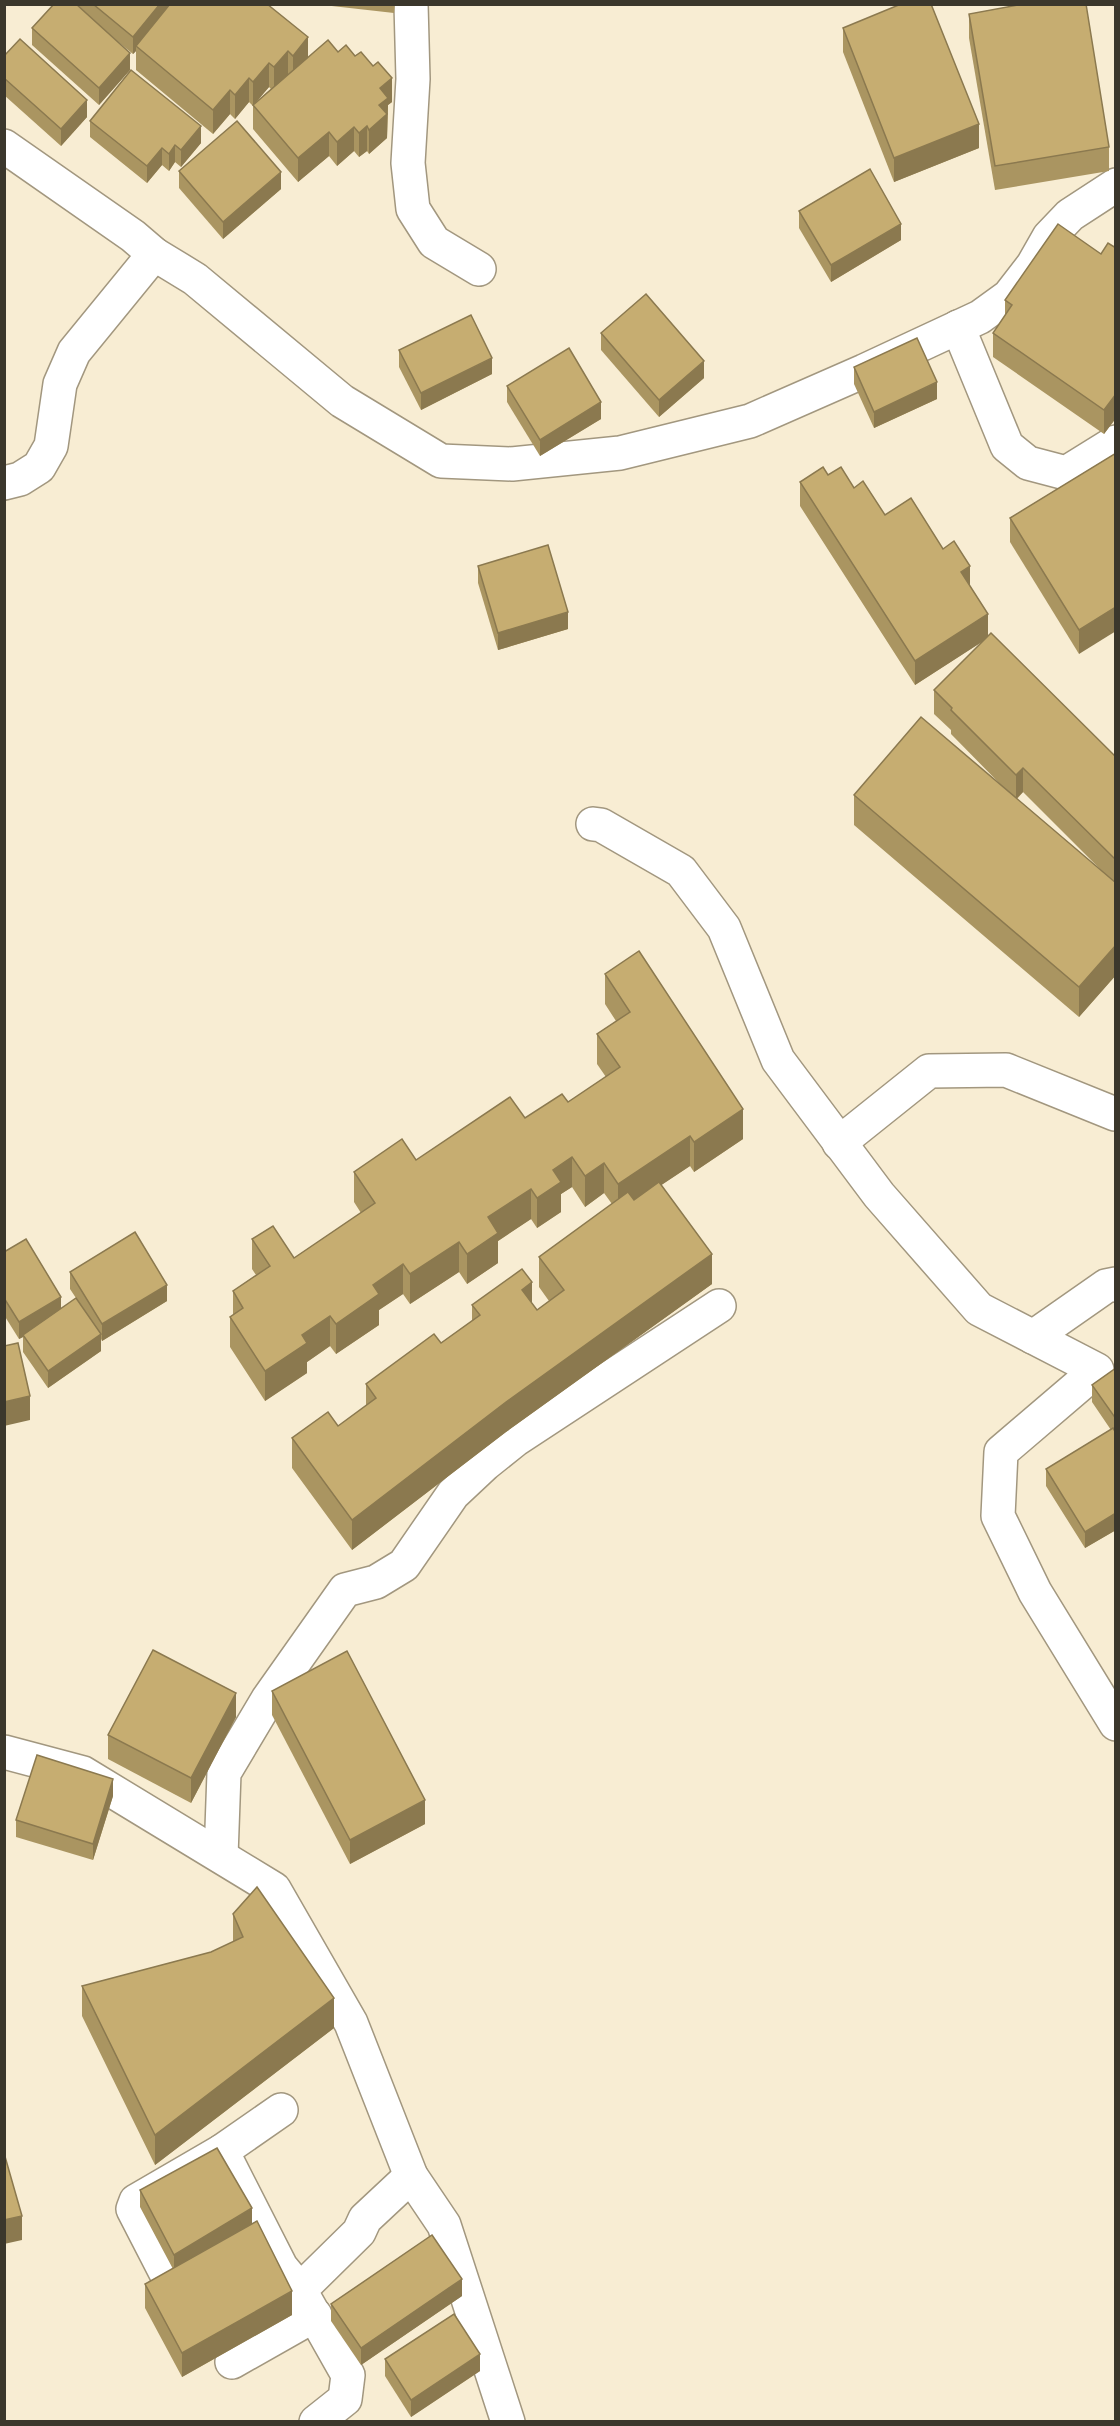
<svg xmlns="http://www.w3.org/2000/svg" width="1120" height="2426" font-family="'Varela Round',sans-serif">
	<style>
		.lines { fill: none; stroke-linecap: round; stroke-linejoin: round }
		.minor-casing { stroke: #a2977f; stroke-width: 36 }
		.minor { stroke: #fff; stroke-width: 33 }
		.wall { fill: #aa9561; fill-rule: evenodd }
		.shaded-wall { fill: #8b794f }
		.building { fill: #c6ad71; stroke: #8b794f; stroke-width: 1.5 }
	</style>
	<rect width="100%" height="100%" fill="#f8edd3"/>
	<g class="lines">
		<!-- minor casing -->
		<g class="minor-casing">
			<g id="minor">
				<polyline points="411,4 413,79 408,163 413,209 434,242 479,269"/>
				<polyline points="4,146 133,236 154,254 195,279 342,401 441,461 512,464 620,453 750,421 864,371 980,317 1009,296 1033,265 1049,237 1070,215 1116,185"/>
				<polyline points="958,327 1007,446 1028,463 1066,473 1116,442"/>
				<polyline points="4,483 20,479 39,467 51,446 60,384 74,352 154,254"/>
				<polyline points="593,824 601,825 681,871 724,928 778,1060 879,1195 979,1309 1097,1370 1001,1452 998,1516 1035,1592 1116,1724"/>
				<polyline points="839,1143 929,1071 1006,1070 1115,1114"/>
				<polyline points="1033,1337 1106,1286 1116,1284"/>
				<polyline points="4,1752 83,1773 274,1889 351,2023 411,2176 444,2225 508,2422"/>
				<polyline points="221,1856 224,1773 268,1699 345,1590 376,1582 404,1565 453,1494 485,1464 515,1440 719,1306"/>
				<polyline points="281,2110 222,2151 281,2267 300,2290"/>
				<polyline points="203,2264 177,2279 167,2275 133,2209 136,2201 222,2151"/>
				<polyline points="232,2362 315,2315"/>
				<polyline points="316,2422 345,2399 348,2375 300,2290 359,2232 365,2219 411,2176"/>
			</g>
		</g>
		<!-- minor -->
		<use href="#minor" class="minor"/>
	</g>
	<!-- wall -->
	<g class="wall">
		<path d="M54,4H267L308,58L338,52L392,102L388,105L387,138L369,154L367,151L359,157L354,151L337,166L329,156L298,182L253,129V106L249,102L235,119L230,114L213,134L136,70V51L133,54L106,32L130,70L99,105L32,45V28ZM269,87L271,89L256,102Z"/>
		<polygon points="314,4 395,4 394,13"/>
		<polygon points="969,14 1109,147 1109,171 995,190 969,38"/>
		<polygon points="843,28 979,148 894,182 843,52"/>
		<polygon points="4,56 87,117 61,146 4,95"/>
		<polygon points="90,121 201,143 181,167 175,162 169,171 162,165 147,183 90,137"/>
		<polygon points="179,171 281,189 223,239 179,188"/>
		<polygon points="799,211 901,240 831,282 799,228"/>
		<polygon points="1116,248 1116,418 1104,434 993,357 993,333 1005,316 1005,300"/>
		<polygon points="601,333 704,378 659,417 601,350"/>
		<polygon points="399,350 492,374 421,410 399,367"/>
		<polygon points="854,367 937,399 874,428 854,384"/>
		<polygon points="507,386 601,419 540,456 507,402"/>
		<polygon points="1116,453 1079,654 1010,542 1010,518"/>
		<path d="M800,482L854,488L885,515L943,549L970,587L988,636L1116,757V975L1079,1017L854,825V795L1007,791L951,734V730L934,714V690L983,641L915,685L800,506ZM1023,792L1107,876L1017,799Z"/>
		<polygon points="478,566 568,629 498,650 478,583"/>
		<polygon points="605,974 743,1139 694,1172 690,1166 661,1185 712,1284 506,1432 352,1550 292,1468 292,1438 338,1426 366,1406 366,1384 441,1343 472,1321 472,1305 532,1304 537,1310 549,1301 539,1287 539,1257 612,1204 604,1193 585,1207 572,1187 561,1194 561,1212 537,1228 531,1219 498,1241 498,1263 467,1284 459,1272 410,1304 403,1294 379,1310 379,1325 336,1354 330,1346 307,1362 307,1373 265,1401 230,1347 230,1317 233,1315 233,1291 256,1275 252,1269 252,1239 294,1258 361,1213 354,1202 354,1172 416,1160 568,1102 606,1077 597,1064 597,1034 616,1021 605,1004"/>
		<polygon points="4,1252 61,1309 76,1298 70,1289 70,1272 167,1301 102,1341 101,1339 101,1351 48,1388 23,1352 23,1337 19,1339 4,1315"/>
		<polygon points="1116,1368 1116,1530 1085,1548 1046,1486 1046,1469 1111,1430 1092,1402 1092,1385"/>
		<polygon points="272,1691 425,1824 350,1864 272,1715"/>
		<polygon points="236,1717 191,1803 108,1759 108,1735"/>
		<polygon points="113,1796 93,1860 16,1837 16,1820"/>
		<polygon points="233,1914 334,2028 155,2165 82,2016 82,1986 211,1952 233,1942"/>
		<polygon points="140,2190 252,2224 292,2315 182,2377 145,2308 145,2284 173,2269 140,2207"/>
		<polygon points="462,2296 361,2365 331,2321 331,2304"/>
		<polygon points="385,2359 480,2371 411,2417 385,2376"/>
	</g>
	<!-- shaded-wall -->
	<g class="shaded-wall">
		<polygon points="160,4 174,4 136,46 136,51 133,54 133,37"/>
		<polygon points="308,37 308,61 293,80 293,56"/>
		<polygon points="288,51 288,75 274,91 274,67"/>
		<polygon points="130,53 130,70 99,105 99,88"/>
		<polygon points="269,63 269,87 253,106 253,82"/>
		<polygon points="249,78 249,102 235,119 235,95"/>
		<polygon points="392,78 392,102 388,105 387,138 369,154 369,130 380,88"/>
		<polygon points="230,90 230,114 213,134 213,110"/>
		<polygon points="87,100 87,117 61,146 61,129"/>
		<polygon points="979,124 979,148 894,182 894,158"/>
		<polygon points="201,126 201,143 181,167 181,150"/>
		<polygon points="367,126 367,151 359,157 359,133"/>
		<polygon points="354,127 354,151 337,166 337,142"/>
		<polygon points="329,132 329,156 298,182 298,158"/>
		<polygon points="175,145 175,162 169,171 169,154"/>
		<polygon points="162,148 162,165 147,183 147,166"/>
		<polygon points="281,172 281,189 223,239 223,222"/>
		<polygon points="901,224 901,240 831,282 831,265"/>
		<polygon points="492,358 492,374 421,410 421,393"/>
		<polygon points="704,361 704,378 659,417 659,400"/>
		<polygon points="937,382 937,399 874,428 874,412"/>
		<polygon points="1116,394 1116,418 1104,434 1104,410"/>
		<polygon points="601,402 601,419 540,456 540,440"/>
		<polygon points="970,566 970,590 961,572"/>
		<polygon points="1116,607 1116,631 1079,654 1079,630"/>
		<polygon points="568,612 568,629 498,650 498,633"/>
		<polygon points="988,614 988,638 915,685 915,661"/>
		<polygon points="1023,768 1023,792 1016,799 1016,775"/>
		<polygon points="1116,945 1116,975 1079,1017 1079,987"/>
		<polygon points="743,1109 743,1139 694,1172 694,1142"/>
		<polygon points="690,1136 690,1166 618,1214 618,1184"/>
		<polygon points="572,1157 572,1187 561,1194 561,1212 537,1228 537,1198 553,1170"/>
		<polygon points="604,1163 604,1193 585,1207 585,1176"/>
		<polygon points="531,1189 531,1219 498,1241 498,1263 467,1284 467,1254 488,1217"/>
		<polygon points="459,1242 459,1272 410,1304 410,1274"/>
		<polygon points="712,1254 712,1284 506,1432 352,1550 352,1520 506,1402"/>
		<polygon points="403,1264 403,1294 379,1310 379,1325 336,1354 336,1324 373,1285"/>
		<polygon points="532,1282 532,1313 522,1290"/>
		<polygon points="167,1285 167,1301 102,1341 102,1324"/>
		<polygon points="61,1297 61,1314 23,1335 23,1337 19,1339 19,1322"/>
		<polygon points="330,1316 330,1346 307,1362 307,1373 265,1401 265,1371 302,1335"/>
		<polygon points="101,1334 101,1351 48,1388 48,1371"/>
		<polygon points="30,1396 30,1420 4,1426 4,1402"/>
		<polygon points="1116,1513 1116,1530 1085,1548 1085,1532"/>
		<polygon points="236,1693 236,1717 191,1803 191,1778"/>
		<polygon points="113,1779 113,1796 93,1860 93,1844"/>
		<polygon points="425,1800 425,1824 350,1864 350,1840"/>
		<polygon points="334,1998 334,2028 155,2165 155,2135"/>
		<polygon points="252,2208 252,2224 174,2272 174,2255"/>
		<polygon points="22,2216 22,2240 4,2244 4,2220"/>
		<polygon points="462,2279 462,2296 361,2365 361,2348"/>
		<polygon points="292,2291 292,2315 182,2377 182,2353"/>
		<polygon points="480,2354 480,2371 411,2417 411,2400"/>
	</g>
	<!-- building -->
	<g class="building">
		<polygon points="54,4 76,4 130,53 99,88 32,28"/>
		<polygon points="93,4 160,4 133,37"/>
		<polygon points="170,4 267,4 308,37 293,56 288,51 274,67 269,63 253,82 249,78 235,95 230,90 213,110 136,46"/>
		<polygon points="901,4 931,4 979,124 894,158 843,28"/>
		<polygon points="1024,4 1086,4 1109,147 995,166 969,14"/>
		<polygon points="20,39 87,100 61,129 4,78 4,56"/>
		<polygon points="328,40 338,52 346,45 355,56 361,52 373,66 378,62 392,78 380,88 388,98 379,105 387,114 369,130 367,126 359,133 354,127 337,142 329,132 298,158 253,105"/>
		<polygon points="131,70 201,126 181,150 175,145 169,154 162,148 147,166 90,121"/>
		<polygon points="237,121 281,172 223,222 179,171"/>
		<polygon points="870,169 901,224 831,265 799,211"/>
		<polygon points="1058,224 1101,254 1108,243 1116,248 1116,394 1104,410 993,333 1012,305 1005,300"/>
		<polygon points="646,294 704,361 659,400 601,333"/>
		<polygon points="471,315 492,358 421,393 399,350"/>
		<polygon points="917,338 937,382 874,412 854,367"/>
		<polygon points="569,348 601,402 540,440 507,386"/>
		<polygon points="1116,453 1116,607 1079,630 1010,518"/>
		<polygon points="823,467 828,475 841,467 854,488 863,481 885,515 911,498 943,549 954,541 970,566 961,572 988,614 915,661 800,482"/>
		<polygon points="548,545 568,612 498,633 478,566"/>
		<polygon points="991,633 1116,757 1116,860 1023,768 1016,775 951,710 952,708 934,690"/>
		<polygon points="921,717 1116,883 1116,945 1079,987 854,795"/>
		<polygon points="639,951 743,1109 694,1142 690,1136 618,1184 604,1163 585,1176 572,1157 553,1170 561,1182 537,1198 531,1189 488,1217 498,1233 467,1254 459,1242 410,1274 403,1264 373,1285 379,1294 336,1324 330,1316 302,1335 307,1343 265,1371 230,1317 243,1308 233,1291 270,1266 252,1239 273,1226 294,1258 375,1203 354,1172 402,1139 416,1160 510,1097 525,1118 562,1094 568,1102 620,1067 597,1034 630,1012 605,974"/>
		<polygon points="659,1182 712,1254 506,1402 352,1520 292,1438 328,1412 338,1426 376,1398 366,1384 434,1334 441,1343 480,1315 472,1305 522,1269 532,1282 522,1290 537,1310 564,1290 539,1257 628,1192 634,1200"/>
		<polygon points="135,1232 167,1285 102,1324 70,1272"/>
		<polygon points="26,1239 61,1297 19,1322 4,1298 4,1252"/>
		<polygon points="76,1298 101,1334 48,1371 23,1335"/>
		<polygon points="18,1343 30,1396 4,1402 4,1346"/>
		<polygon points="1116,1368 1116,1419 1092,1385"/>
		<polygon points="1113,1428 1116,1433 1116,1513 1085,1532 1046,1469"/>
		<polygon points="153,1650 236,1693 191,1778 108,1735"/>
		<polygon points="347,1651 425,1800 350,1840 272,1691"/>
		<polygon points="37,1755 113,1779 93,1844 16,1820"/>
		<polygon points="257,1887 334,1998 155,2135 82,1986 211,1952 243,1937 233,1914"/>
		<polygon points="217,2148 252,2208 174,2255 140,2190"/>
		<polygon points="4,2153 22,2216 4,2220"/>
		<polygon points="257,2221 292,2291 182,2353 145,2284"/>
		<polygon points="432,2235 462,2279 361,2348 331,2304"/>
		<polygon points="454,2314 480,2354 411,2400 385,2359"/>
	</g>
	<!-- border -->
	<rect width="1120" height="2426" fill="none" stroke="#3b372c" stroke-width="12"/>
</svg>
